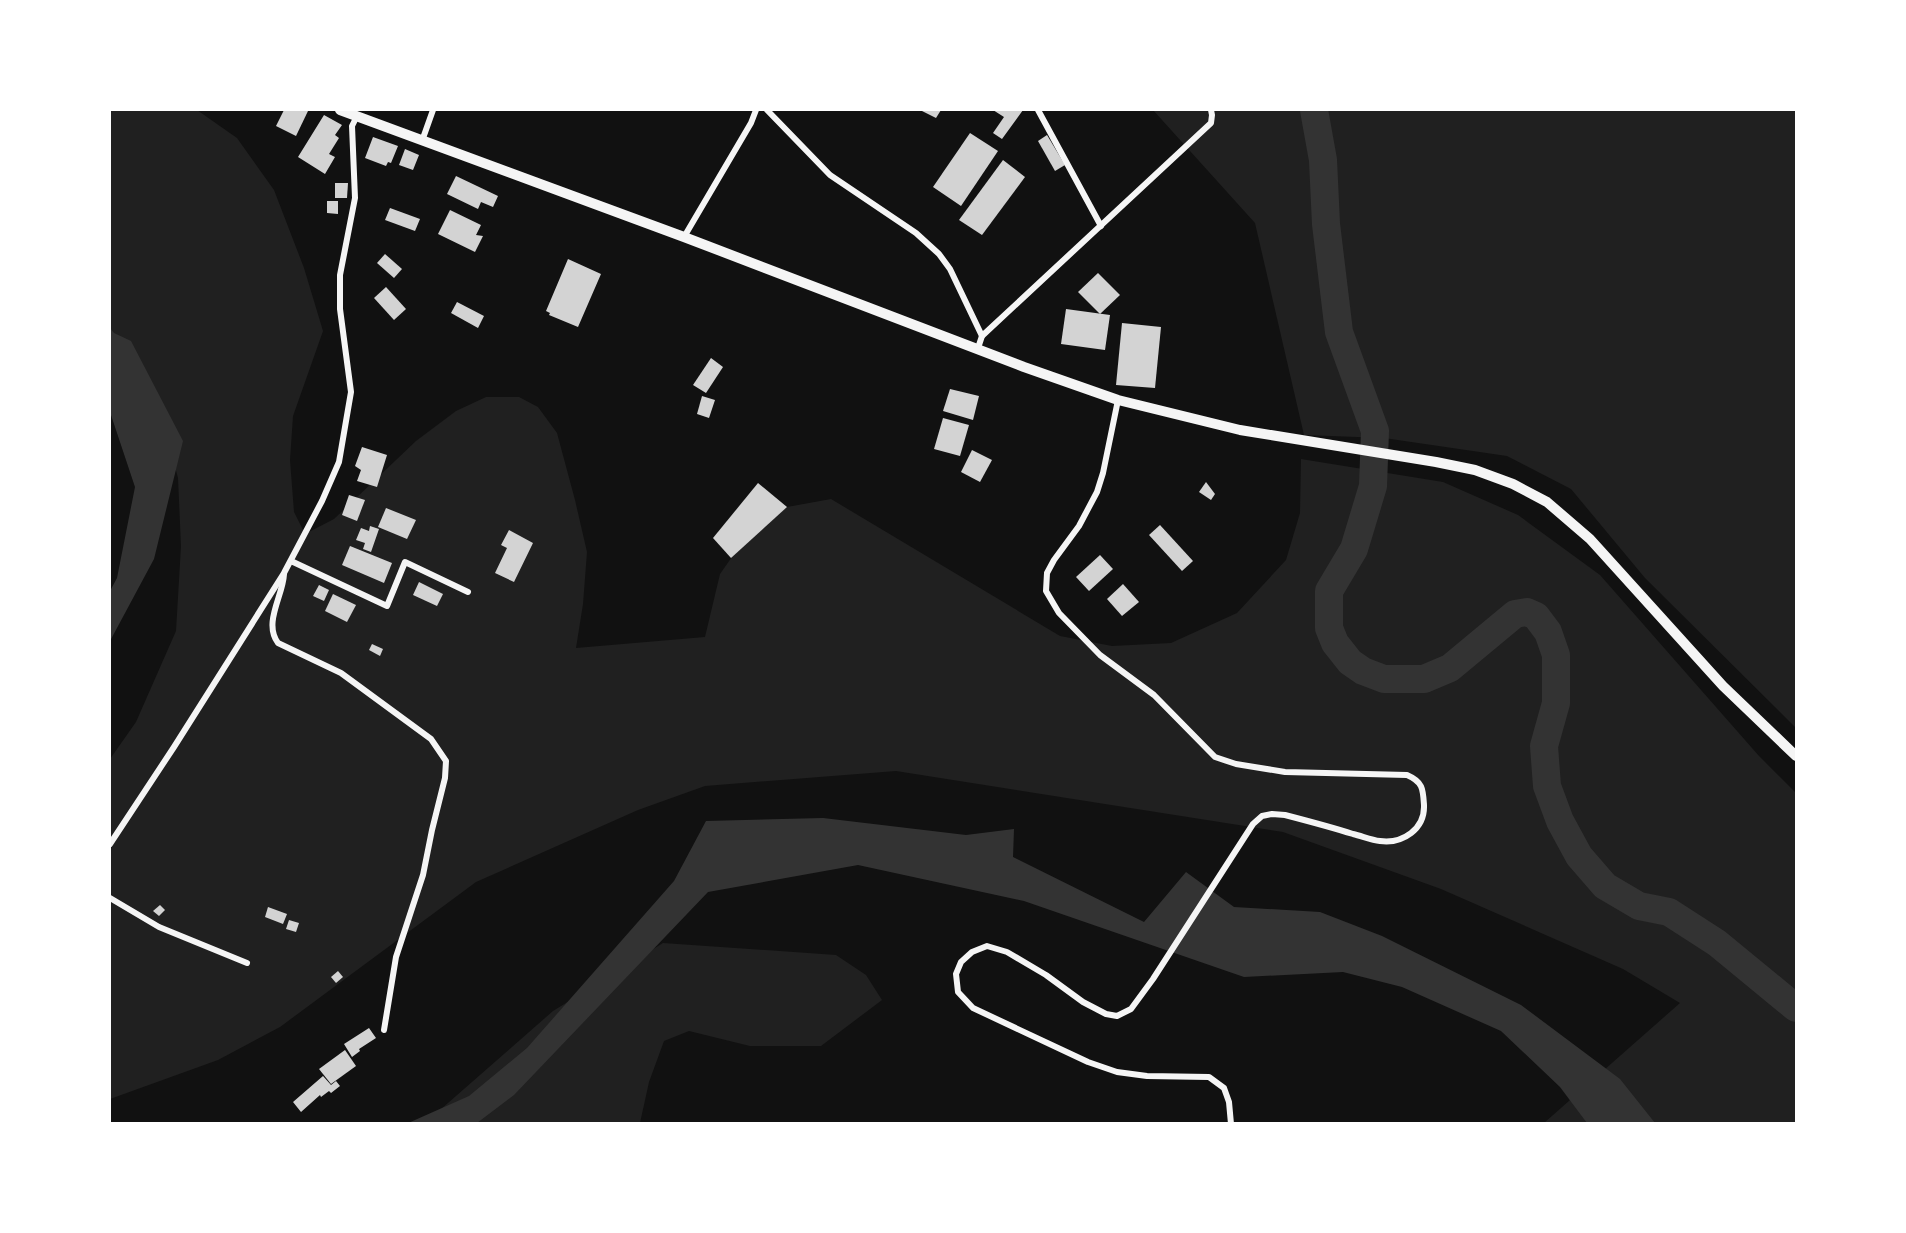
<svg xmlns="http://www.w3.org/2000/svg" width="1906" height="1233" font-family="'Roboto Condensed',sans-serif">
	<style>
		.green { fill: #202020 }
		.water { fill: #333 }
		.lines { fill: none; stroke-linecap: round; stroke-linejoin: round }
		.river { stroke: #333; stroke-width: 28 }
		.building { fill: #d3d3d3 }
		.minor { stroke: #f5f5f5; stroke-width: 6 }
		.primary { stroke: #f5f5f5; stroke-width: 10 }
	</style>
	<rect width="100%" height="100%" fill="#111"/>
	<!-- green -->
	<g class="green">
		<polygon points="110,110 197,110 237,138 274,190 304,268 323,331 293,416 290,460 294,512 305,534 334,519 416,441 456,411 486,397 519,397 538,407 557,433 575,500 587,552 583,604 576,648 705,637 720,574 746,537 787,507 831,499 1060,636 1112,646 1171,643 1237,613 1286,560 1300,513 1301,459 1443,482 1518,515 1600,575 1759,756 1796,793 1796,1123 1544,1123 1680,1003 1623,969 1441,889 1283,832 896,771 705,786 638,810 476,882 280,1027 218,1060 110,1099 110,759 136,722 176,631 181,546 178,478 164,425 110,349"/>
		<polygon points="1153,110 1796,110 1796,728 1645,578 1571,489 1507,456 1384,438 1304,435 1255,223"/>
		<polygon points="663,943 836,955 866,975 882,1000 821,1046 750,1046 689,1031 664,1041 649,1082 640,1123 424,1124 553,1011"/>
	</g>
	<!-- water -->
	<g class="water">
		<polygon points="110,328 114,333 131,341 183,441 154,559 110,641 110,591 117,578 135,487 110,412"/>
		<polygon points="823,818 966,835 1014,829 1013,857 1144,922 1186,872 1234,907 1320,912 1382,936 1521,1005 1620,1079 1655,1123 1587,1123 1560,1087 1501,1031 1402,987 1343,972 1244,977 1024,901 858,865 708,892 514,1095 477,1123 406,1124 469,1096 527,1048 674,881 706,821"/>
	</g>
	<g class="lines">
		<!-- river -->
		<polyline class="river" points="1314,110 1323,160 1326,224 1339,332 1375,431 1373,486 1354,549 1329,591 1329,628 1335,643 1350,662 1363,671 1384,679 1424,679 1450,668 1515,614 1527,612 1536,616 1548,632 1556,655 1556,703 1544,746 1547,786 1560,821 1579,856 1605,886 1639,906 1669,912 1717,943 1796,1008"/>
	</g>
	<!-- building -->
	<g class="building">
		<polygon points="284,110 304,110 308,111 296,136 276,126"/>
		<polygon points="920,110 941,110 936,118"/>
		<polygon points="993,110 1023,110 1002,139 993,133 1004,117"/>
		<polygon points="324,115 342,125 335,135 339,138 329,154 335,157 325,174 298,157"/>
		<polygon points="970,133 998,151 961,206 933,187"/>
		<polygon points="1047,135 1065,165 1055,171 1038,141"/>
		<polygon points="373,137 398,146 391,163 388,162 386,166 365,158"/>
		<polygon points="405,149 419,155 413,170 399,165"/>
		<polygon points="1003,160 1025,177 982,235 959,220"/>
		<polygon points="456,176 498,196 493,207 481,202 478,209 447,194"/>
		<polygon points="335,183 348,183 347,198 335,198"/>
		<polygon points="327,201 338,201 338,214 327,213"/>
		<polygon points="390,208 420,219 415,231 385,220"/>
		<polygon points="450,210 481,225 476,235 483,236 475,252 438,234"/>
		<polygon points="385,254 402,269 394,278 377,263"/>
		<polygon points="568,259 601,274 578,327 549,315 550,313 546,311"/>
		<polygon points="1098,273 1120,295 1100,314 1078,292"/>
		<polygon points="386,287 406,309 394,320 374,298"/>
		<polygon points="457,302 484,316 478,328 451,313"/>
		<polygon points="1066,309 1110,315 1105,350 1061,344"/>
		<polygon points="1122,323 1161,327 1155,388 1116,385"/>
		<polygon points="711,358 723,367 706,393 693,385"/>
		<polygon points="950,389 979,396 973,420 943,411"/>
		<polygon points="702,396 715,400 709,418 697,414"/>
		<polygon points="943,418 969,425 960,456 934,449"/>
		<polygon points="362,447 387,455 377,487 357,481 361,470 355,466"/>
		<polygon points="972,450 992,460 980,482 961,472"/>
		<polygon points="1206,482 1215,494 1211,500 1199,492"/>
		<polygon points="758,483 787,507 731,558 713,538"/>
		<polygon points="349,495 365,500 357,521 342,515"/>
		<polygon points="386,508 416,520 407,539 378,527"/>
		<polygon points="1160,525 1193,561 1182,571 1149,535"/>
		<polygon points="370,526 379,529 371,552 363,549 365,543 356,540 361,528 369,531"/>
		<polygon points="509,530 533,543 514,582 495,573 507,548 501,545"/>
		<polygon points="350,546 392,563 384,583 342,565"/>
		<polygon points="1100,555 1113,569 1089,591 1076,577"/>
		<polygon points="419,582 443,594 437,606 413,595"/>
		<polygon points="1123,584 1139,602 1122,616 1107,599"/>
		<polygon points="319,585 329,590 324,601 313,596"/>
		<polygon points="333,594 356,605 347,622 325,611"/>
		<polygon points="372,644 383,649 380,656 369,650"/>
		<polygon points="160,905 165,910 159,916 153,911"/>
		<polygon points="268,907 287,914 283,924 265,917"/>
		<polygon points="289,920 299,923 296,932 286,929"/>
		<polygon points="338,971 343,977 336,983 331,977"/>
		<polygon points="369,1028 376,1038 359,1049 360,1051 352,1057 344,1044"/>
		<polygon points="345,1050 356,1066 331,1084 319,1069"/>
		<polygon points="323,1076 331,1085 336,1081 340,1086 331,1093 329,1091 321,1097 320,1095 301,1112 293,1102"/>
	</g>
	<g class="lines">
		<!-- minor -->
		<g class="minor">
			<polyline points="767,110 830,175 916,233 939,254 950,269 982,336"/>
			<polyline points="1038,110 1101,226"/>
			<polyline points="422,141 433,110"/>
			<polyline points="684,237 751,123 756,110"/>
			<polyline points="978,348 982,336 1211,123 1212,115 1211,110"/>
			<path d="M1118,400L1103,473L1097,492L1079,526L1054,560L1047,573L1046,591L1059,613L1100,655L1154,695L1215,757L1236,764L1285,772L1407,775C1423,782 1423,789 1424,805C1425,829 1403,844 1380,841C1371,840 1362,836 1353,834C1331,827 1308,821 1285,815L1272,814L1262,816L1253,824L1153,979L1131,1009L1117,1016L1106,1014L1083,1002L1046,975L1007,952L987,946L972,952L961,962L956,974L958,992L973,1008L1088,1062L1117,1072L1147,1076L1209,1077L1224,1088L1229,1102L1231,1124"/>
			<polyline points="291,561 387,606 405,562 468,592"/>
			<path d="M284,574C283,596 263,623 278,643L341,673L431,739L446,761L445,778L432,830L423,875L396,957L384,1030"/>
			<polyline points="110,844 174,747 284,573 322,501 339,462 351,392 340,309 340,275 355,198 352,126 357,116"/>
			<polyline points="110,898 159,927 247,963"/>
		</g>
		<!-- primary -->
		<polyline class="primary" points="340,110 684,237 1024,367 1118,400 1240,430 1436,462 1475,470 1513,484 1547,502 1590,539 1723,686 1796,756"/>
	</g>
	<!-- border -->
	<rect width="1906" height="1233" fill="none" stroke="#ffffff" stroke-width="222"/>
</svg>
